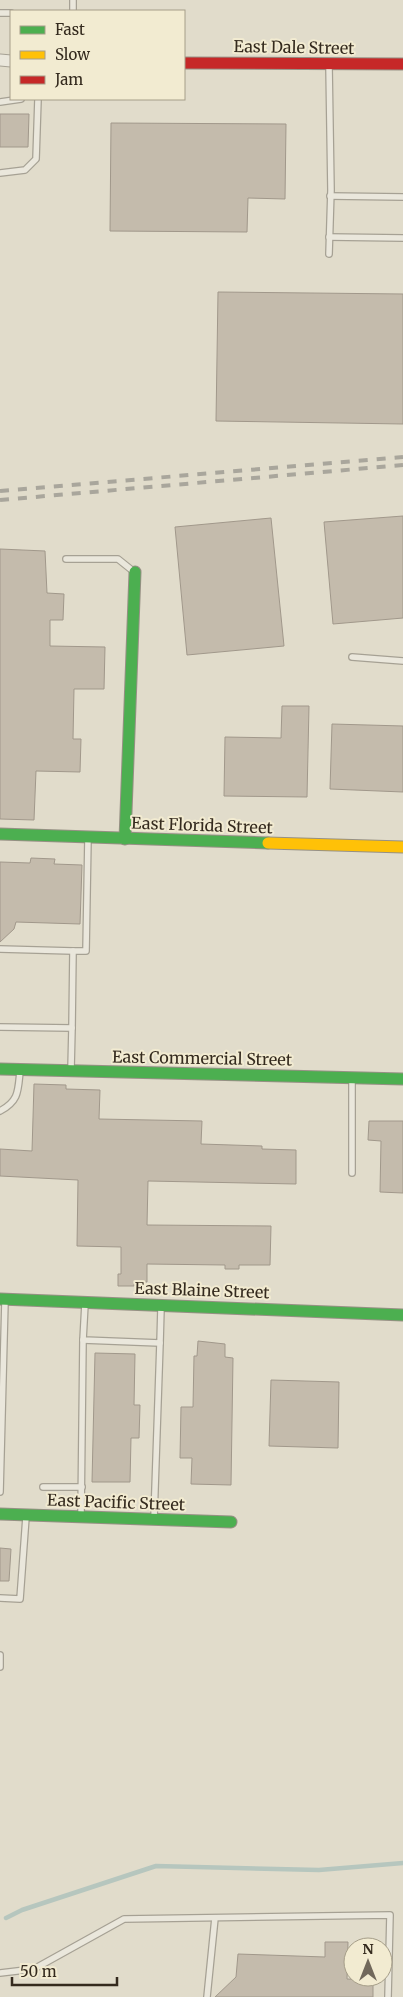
<svg xmlns="http://www.w3.org/2000/svg" width="403" height="1997" font-family="Merriweather,serif">
	<style>
		.lines { fill: none; stroke-linecap: round; stroke-linejoin: round }
		.stream { stroke: #b6c6be; stroke-width: 4.5 }
		.building { fill: #c4bbac; stroke: #a1988b }
		.lane-casing { stroke: #a6a194; stroke-width: 8 }
		.street-casing { stroke: #a6a194; stroke-width: 13 }
		.fast-casing { stroke: #969084; stroke-width: 13 }
		.slow-casing { stroke: #969084; stroke-width: 13 }
		.jam-casing { stroke: #969084; stroke-width: 13 }
		.lane { stroke: #eae7dc; stroke-width: 5.5 }
		.street { stroke: #eae7dc; stroke-width: 11 }
		.fast { stroke: #4caf50; stroke-width: 11 }
		.slow { stroke: #ffc107; stroke-width: 11 }
		.jam { stroke: #c62828; stroke-width: 11 }
		.rail { stroke: #a9a69c; stroke-width: 4; stroke-dasharray: 9 9; stroke-linecap: butt }
		.labels { text-anchor: middle; stroke-width: 4; stroke-linejoin: round; paint-order: stroke }
		.street-label { font-size: 16px; fill: #342a1e; stroke: #f2ebd1 }
	</style>
	<rect width="100%" height="100%" fill="#e1dccb"/>
	<g class="lines">
		<!-- stream -->
		<polyline class="stream" points="6,1918 22,1910 156,1866 319,1870 403,1863"/>
	</g>
	<!-- building -->
	<g class="building">
		<polygon points="0,114 29,114 28,147 0,147"/>
		<polygon points="111,123 286,124 285,199 248,198 247,232 110,231"/>
		<polygon points="218,292 403,294 403,424 216,421"/>
		<polygon points="403,516 403,618 333,624 324,522"/>
		<polygon points="271,518 284,646 187,655 175,527"/>
		<polygon points="0,549 45,551 47,593 64,594 63,620 50,620 50,646 105,647 104,689 74,689 73,739 81,739 80,772 36,771 34,820 0,819"/>
		<polygon points="282,706 309,706 307,797 224,796 225,737 281,738"/>
		<polygon points="332,724 403,726 403,792 330,789"/>
		<polygon points="31,858 55,859 54,864 82,865 80,924 16,922 14,929 0,942 0,862 30,863"/>
		<polygon points="34,1084 66,1085 66,1089 100,1090 99,1119 202,1121 201,1144 262,1146 262,1149 296,1150 296,1184 148,1181 147,1225 271,1226 270,1265 239,1265 239,1269 225,1269 225,1265 147,1264 147,1282 134,1282 134,1286 118,1286 118,1274 121,1274 121,1247 77,1246 78,1180 0,1176 0,1149 32,1151"/>
		<polygon points="369,1121 403,1121 403,1193 380,1192 381,1141 368,1140"/>
		<polygon points="198,1341 225,1344 225,1357 233,1358 231,1485 191,1484 192,1458 180,1458 181,1407 193,1407 194,1356 197,1356"/>
		<polygon points="95,1353 135,1354 134,1405 140,1405 139,1438 131,1438 130,1482 92,1482"/>
		<polygon points="271,1380 339,1382 338,1448 269,1446"/>
		<polygon points="0,1548 11,1549 9,1581 0,1581"/>
		<polygon points="325,1942 348,1942 347,1979 373,1980 373,1997 215,1997 236,1977 238,1954 325,1957"/>
	</g>
	<g class="lines">
		<!-- lane casing -->
		<g class="lane-casing">
			<g id="lane">
				<polyline points="73,11 73,0"/>
				<polyline points="0,13 11,13"/>
				<polyline points="0,102 21,99"/>
				<polyline points="0,173 25,170 36,159 38,99"/>
				<polyline points="330,196 403,197"/>
				<polyline points="329,237 403,238"/>
				<polyline points="329,254 331,190 329,66"/>
				<polyline points="66,559 118,559 133,571"/>
				<polyline points="352,657 403,661"/>
				<polyline points="0,949 73,951"/>
				<polyline points="0,1027 72,1028 71,1069"/>
				<polyline points="72,1028 73,951 86,951 88,838"/>
				<path d="M0,1111C19,1101 18,1091 20,1071"/>
				<polyline points="352,1173 352,1080"/>
				<polyline points="85,1304 83,1340 160,1343 161,1308"/>
				<polyline points="43,1487 82,1487"/>
				<polyline points="0,1492 5,1301"/>
				<polyline points="81,1515 83,1340"/>
				<polyline points="154,1518 160,1343"/>
				<polyline points="0,1598 20,1599 26,1517"/>
				<polyline points="0,1655 0,1667"/>
				<polyline points="0,1973 34,1969 124,1919 390,1915 388,1997"/>
				<polyline points="207,1997 215,1918"/>
			</g>
		</g>
		<!-- street casing -->
		<g class="street-casing">
			<polyline id="street" points="0,60 11,61"/>
		</g>
		<!-- fast casing -->
		<g class="fast-casing">
			<g id="fast">
				<polyline points="0,834 268,843"/>
				<polyline points="125,839 135,572"/>
				<polyline points="0,1069 403,1079"/>
				<polyline points="0,1299 403,1315"/>
				<polyline points="0,1514 231,1522"/>
			</g>
		</g>
		<!-- slow casing -->
		<g class="slow-casing">
			<polyline id="slow" points="268,843 403,847"/>
		</g>
		<!-- jam casing -->
		<g class="jam-casing">
			<polyline id="jam" points="184,63 403,64"/>
		</g>
		<!-- lane -->
		<use href="#lane" class="lane"/>
		<!-- street -->
		<use href="#street" class="street"/>
		<!-- fast -->
		<use href="#fast" class="fast"/>
		<!-- slow -->
		<use href="#slow" class="slow"/>
		<!-- jam -->
		<use href="#jam" class="jam"/>
		<!-- rail -->
		<g class="rail">
			<polyline points="0,491 403,457"/>
			<polyline points="0,500 403,465"/>
		</g>
	</g>
	<g class="labels">
		<!-- street labels -->
		<g class="street-label">
			<text transform="translate(294 47) rotate(1)" y="6">East Dale Street</text>
			<text transform="translate(202 825) rotate(2)" y="6">East Florida Street</text>
			<text transform="translate(202 1058) rotate(1)" y="6">East Commercial Street</text>
			<text transform="translate(202 1290) rotate(2)" y="6">East Blaine Street</text>
			<text transform="translate(116 1502) rotate(2)" y="6">East Pacific Street</text>
		</g>
	</g>
	<!-- legend -->
	<rect x="10" y="10" width="175" height="90" fill="#f2ebd1" stroke="#a69e89"/>
	<rect x="20" y="26" width="25" height="8" fill="#4caf50" stroke="#a69e89"/>
	<text x="55" y="35" font-size="15" fill="#342a1e">Fast</text>
	<rect x="20" y="51" width="25" height="8" fill="#ffc107" stroke="#a69e89"/>
	<text x="55" y="60" font-size="15" fill="#342a1e">Slow</text>
	<rect x="20" y="76" width="25" height="8" fill="#c62828" stroke="#a69e89"/>
	<text x="55" y="85" font-size="15" fill="#342a1e">Jam</text>
	<!-- north arrow -->
	<g transform="translate(368 1962)"><circle r="24" fill="#f2ebd1" stroke="#a69e89"/>
	<path d="M0-4L9 19L0 12L-9 19Z" fill="#71685b"/>
	<text y="-8" font-size="14" font-weight="bold" text-anchor="middle" fill="#342a1e">N</text>
	</g>
	<!-- scale -->
	<path d="M12 1977v8h105v-8" fill="none" stroke="#342a1e" stroke-width="2.5"/>
	<text x="20" y="1977" font-size="15" fill="#342a1e" stroke="#f2ebd1" stroke-width="4" paint-order="stroke">50 m</text>
</svg>
